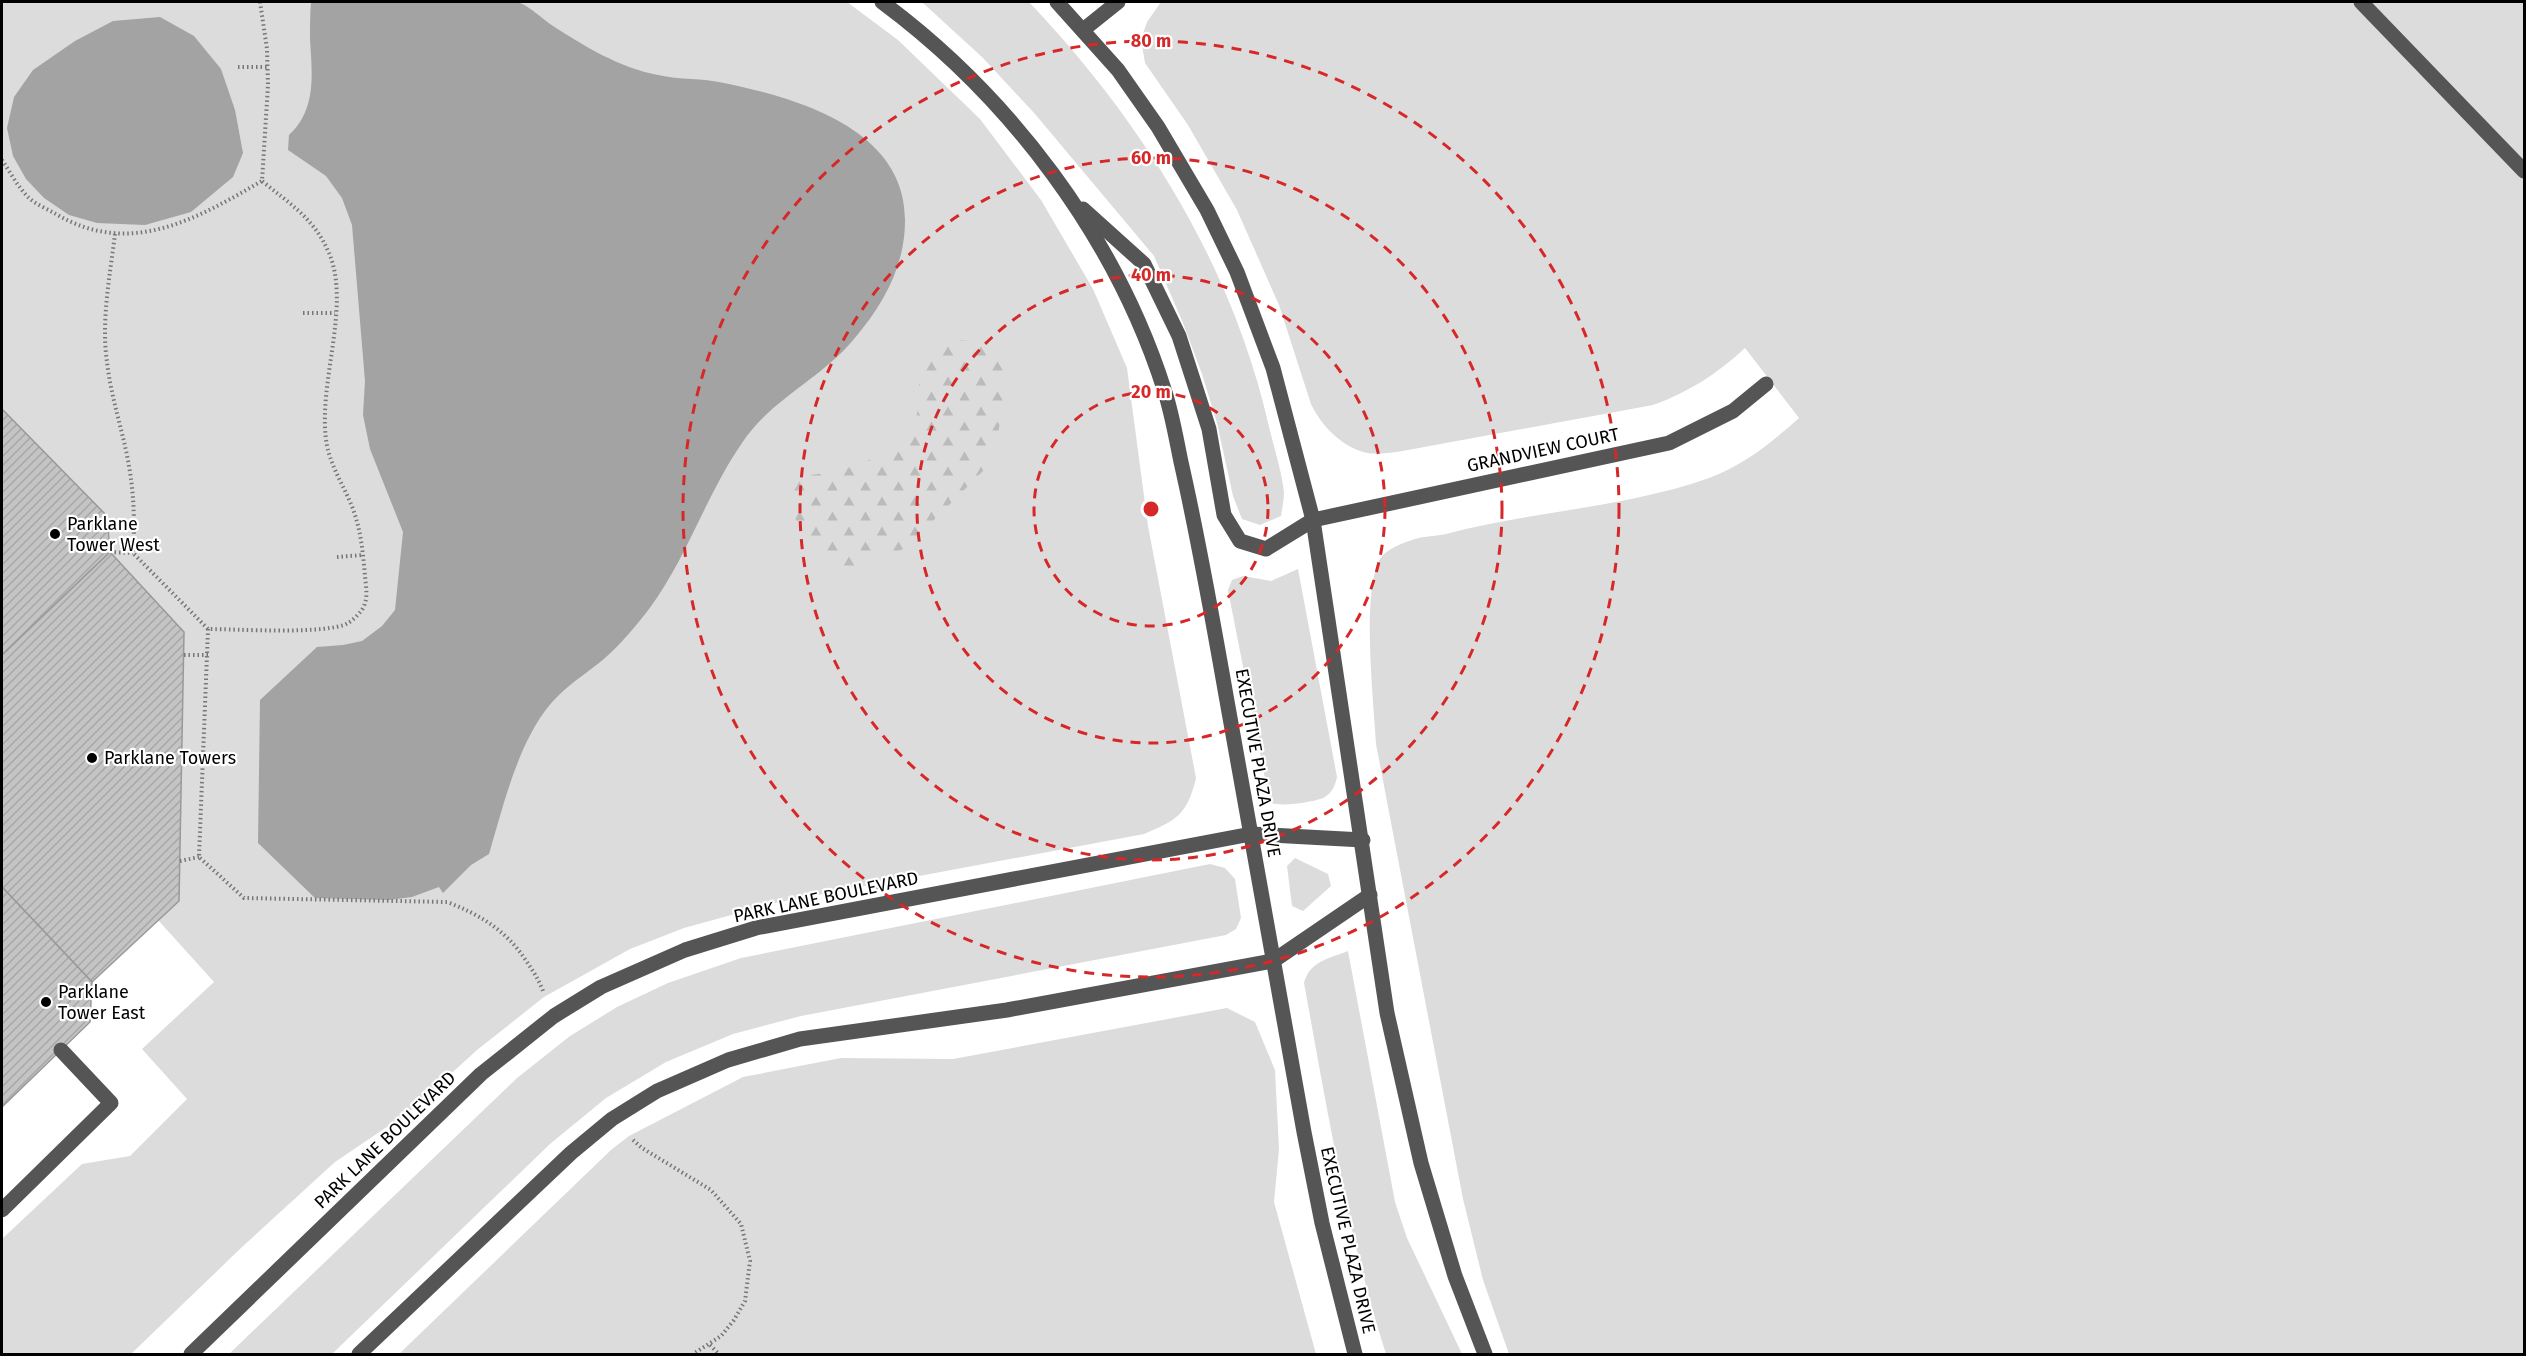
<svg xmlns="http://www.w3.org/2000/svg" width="2526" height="1356" font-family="'Fira Sans',sans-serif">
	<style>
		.green { fill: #dcdcdc }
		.forest { fill: url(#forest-firs) }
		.water { fill: #a3a3a3 }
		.building { fill: url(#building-hatch); stroke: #999; stroke-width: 1.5 }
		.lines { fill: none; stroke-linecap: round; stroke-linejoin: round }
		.path { stroke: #777; stroke-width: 4; stroke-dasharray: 1.5 3; stroke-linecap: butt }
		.minor { stroke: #555; stroke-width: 15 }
		.ring { fill: none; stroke: #d62828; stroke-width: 3; stroke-dasharray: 10 8 }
		.poi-dot { fill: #000; stroke: #fff; stroke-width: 2 }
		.labels { text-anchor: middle; stroke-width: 4.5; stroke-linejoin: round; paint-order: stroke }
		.street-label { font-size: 18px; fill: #000; stroke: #fff }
		.poi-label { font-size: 18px; fill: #000; stroke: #fff; text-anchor: start }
		.centre { fill: #d62828; stroke: #fff; stroke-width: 3 }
		.ring-label { font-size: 18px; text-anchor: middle; font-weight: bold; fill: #d62828; stroke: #fff; stroke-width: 4.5; stroke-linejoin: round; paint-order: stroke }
	</style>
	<defs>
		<pattern id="forest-firs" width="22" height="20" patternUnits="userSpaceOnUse" patternTransform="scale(1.5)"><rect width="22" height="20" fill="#dcdcdc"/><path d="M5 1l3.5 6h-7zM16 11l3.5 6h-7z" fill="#bbb"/></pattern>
		<pattern id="building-hatch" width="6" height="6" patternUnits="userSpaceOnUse" patternTransform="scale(1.5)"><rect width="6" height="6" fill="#c4c4c4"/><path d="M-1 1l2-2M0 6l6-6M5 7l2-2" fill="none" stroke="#a7a7a7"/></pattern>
	</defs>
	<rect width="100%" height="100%" fill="#fff"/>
	<!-- green -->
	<g class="green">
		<path d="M2,2H847L898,40L980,119L1041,200L1093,289L1127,368L1148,526L1196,778C1187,815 1177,820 1144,834L775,903L684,928L630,949L544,997L477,1050L409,1112L335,1162L241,1248L131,1354H2V1239L82,1164L130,1156L187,1099L142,1049L214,982L158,920L179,901L184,632L110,552L107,516L2,409Z"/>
		<path d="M922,2H1029C1142,121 1233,266 1269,427C1274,448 1282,472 1284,493C1284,500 1282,509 1281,516L1260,525L1242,519L1233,496L1217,423L1202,374L1183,323L1154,256L1035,114L983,58Z"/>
		<path d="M1161,2H2524V1354H1509L1483,1280L1463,1199L1376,744C1374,704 1361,592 1380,559C1387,548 1403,543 1415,539C1425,536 1436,536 1446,534C1533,511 1624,508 1709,478C1744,465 1772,442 1799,418L1745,348C1717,374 1689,392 1653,405L1397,452C1387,453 1373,455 1363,452C1340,445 1321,425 1311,404L1279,305L1237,210L1188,125L1145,63L1141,39L1147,22Z"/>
		<path d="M1298,569L1337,777C1335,785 1333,792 1325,797C1316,802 1281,807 1272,803L1268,794L1228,590L1232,580L1243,576L1271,581Z"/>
		<polygon points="1295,858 1328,874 1331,886 1303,911 1292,906 1287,866"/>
		<polygon points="1210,864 1225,868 1235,879 1241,918 1236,929 1226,935 801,1016 733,1034 666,1062 606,1098 550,1144 332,1354 229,1354 517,1078 570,1036 617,1007 668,983 741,958"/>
		<path d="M1348,951L1395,1202L1407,1238L1462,1354H1386C1347,1233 1327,1108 1304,983C1310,961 1328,959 1348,951Z"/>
		<polygon points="1227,1008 1255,1022 1275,1070 1279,1149 1274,1202 1316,1354 399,1354 611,1150 629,1136 743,1077 841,1058 953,1059"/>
	</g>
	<!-- forest -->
	<polygon class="forest" points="947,339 985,342 1013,359 992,462 906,548 851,569 807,552 782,479 839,471 885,454 917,415 921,352"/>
	<!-- water -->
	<g class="water">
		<path d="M311,2C360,1 409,2 457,2C474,2 501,0 516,2C528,4 542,19 553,26C584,46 620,68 658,75C680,80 702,78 724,83C797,98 906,129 905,221C905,266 883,305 854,339C821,379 771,399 742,443C706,495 687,558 649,609C636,626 620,645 605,658C590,671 573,681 559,695C520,732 504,804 489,854L471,865L443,893L439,887L412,897L389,900L315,898L258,843L260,700L317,647L343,645L362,641L382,626L395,610L403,532L370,449L363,415L365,381L352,225L342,198L326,176L288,150L289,135C317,109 312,74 310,39C310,27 310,14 311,2Z"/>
		<polygon points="160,17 194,36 221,69 235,110 243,153 233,177 191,212 145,225 97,223 69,215 44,198 26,179 13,156 7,128 14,97 33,70 75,41 113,21"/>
	</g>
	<!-- building -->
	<g class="building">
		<polygon points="2,409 107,516 110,552 2,655"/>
		<polygon points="110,552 184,632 179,901 92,982 2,887 2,655"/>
		<polygon points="2,887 92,982 90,1022 2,1107"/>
	</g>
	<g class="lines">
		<!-- path -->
		<g class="path">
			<path d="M260,2L267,49L268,85L262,181C290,204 314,218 329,253C352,307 316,386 327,446C332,469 345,488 353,509C361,531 363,553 365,576C366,587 369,601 361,611C358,615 352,621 348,623C328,635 235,629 208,629L199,857L244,898L447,902C481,915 507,931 527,962C533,971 539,980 543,991"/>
			<polyline points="238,67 267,67"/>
			<path d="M2,160C10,172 18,187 28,197C35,204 47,209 56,214C130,258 196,219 262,181"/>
			<path d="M115,234C110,275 101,321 107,362C111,398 123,431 129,466C134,495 135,523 133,553L208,629"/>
			<polyline points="303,313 335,313"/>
			<polyline points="110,552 133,553"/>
			<polyline points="337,557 363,555"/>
			<polyline points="184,655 209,655"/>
			<polyline points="180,861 199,857"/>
			<polyline points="633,1140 642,1148 711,1190 741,1224 750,1261 745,1301 734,1320 721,1336 693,1354"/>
			<polyline points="710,1345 719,1354"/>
		</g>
		<!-- minor -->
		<g class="minor">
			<path d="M882,2C1010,97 1115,236 1164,389C1172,413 1176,438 1181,462C1199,541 1213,621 1227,701C1253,845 1278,988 1304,1132L1322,1223L1355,1354"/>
			<polyline points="1057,2 1118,70 1158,127 1207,210 1237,272 1273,368 1313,520 1387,1013 1421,1163 1455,1276 1485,1354"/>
			<polyline points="2361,2 2524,171"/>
			<polyline points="1083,30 1118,2"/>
			<polyline points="1083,209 1144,264 1179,336 1209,429 1224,515 1240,541 1266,549 1313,520 1669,443 1733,411 1766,384"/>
			<polyline points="2,1210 111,1103 61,1050"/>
			<polyline points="191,1354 481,1074 554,1016 601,987 685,950 756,928 1251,834 1363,840"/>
			<polyline points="359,1354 571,1153 612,1119 657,1091 728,1060 800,1039 1007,1010 1273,961 1370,895"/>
		</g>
	</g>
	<!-- distance rings -->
	<g class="ring">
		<circle cx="1151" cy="509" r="117"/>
		<circle cx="1151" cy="509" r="234"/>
		<circle cx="1151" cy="509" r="351"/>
		<circle cx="1151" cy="509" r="468"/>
	</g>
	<!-- markers -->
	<g class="poi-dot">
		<circle cx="55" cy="534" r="6"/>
		<circle cx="92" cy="758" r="6"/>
		<circle cx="46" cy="1002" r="6"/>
	</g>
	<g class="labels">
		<!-- street labels -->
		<g class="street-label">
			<text transform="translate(1543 450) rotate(-12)" y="6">GRANDVIEW COURT</text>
			<text transform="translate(1258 763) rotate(80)" y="6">EXECUTIVE PLAZA DRIVE</text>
			<text transform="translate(826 897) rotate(-12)" y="6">PARK LANE BOULEVARD</text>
			<text transform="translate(385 1140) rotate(-44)" y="6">PARK LANE BOULEVARD</text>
			<text transform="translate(1348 1240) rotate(77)" y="6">EXECUTIVE PLAZA DRIVE</text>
		</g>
		<!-- poi labels -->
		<g class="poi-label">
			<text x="67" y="530">Parklane<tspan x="67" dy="21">Tower West</tspan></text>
			<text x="104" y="764">Parklane Towers</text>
			<text x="58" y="998">Parklane<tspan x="58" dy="21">Tower East</tspan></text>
		</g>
	</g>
	<circle cx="1151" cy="509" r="9" class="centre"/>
	<g class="ring-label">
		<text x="1151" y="47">80 m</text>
		<text x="1151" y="164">60 m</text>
		<text x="1151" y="281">40 m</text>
		<text x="1151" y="398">20 m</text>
	</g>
	<!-- border -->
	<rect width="2526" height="1356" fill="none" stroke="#000000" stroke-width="6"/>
</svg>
